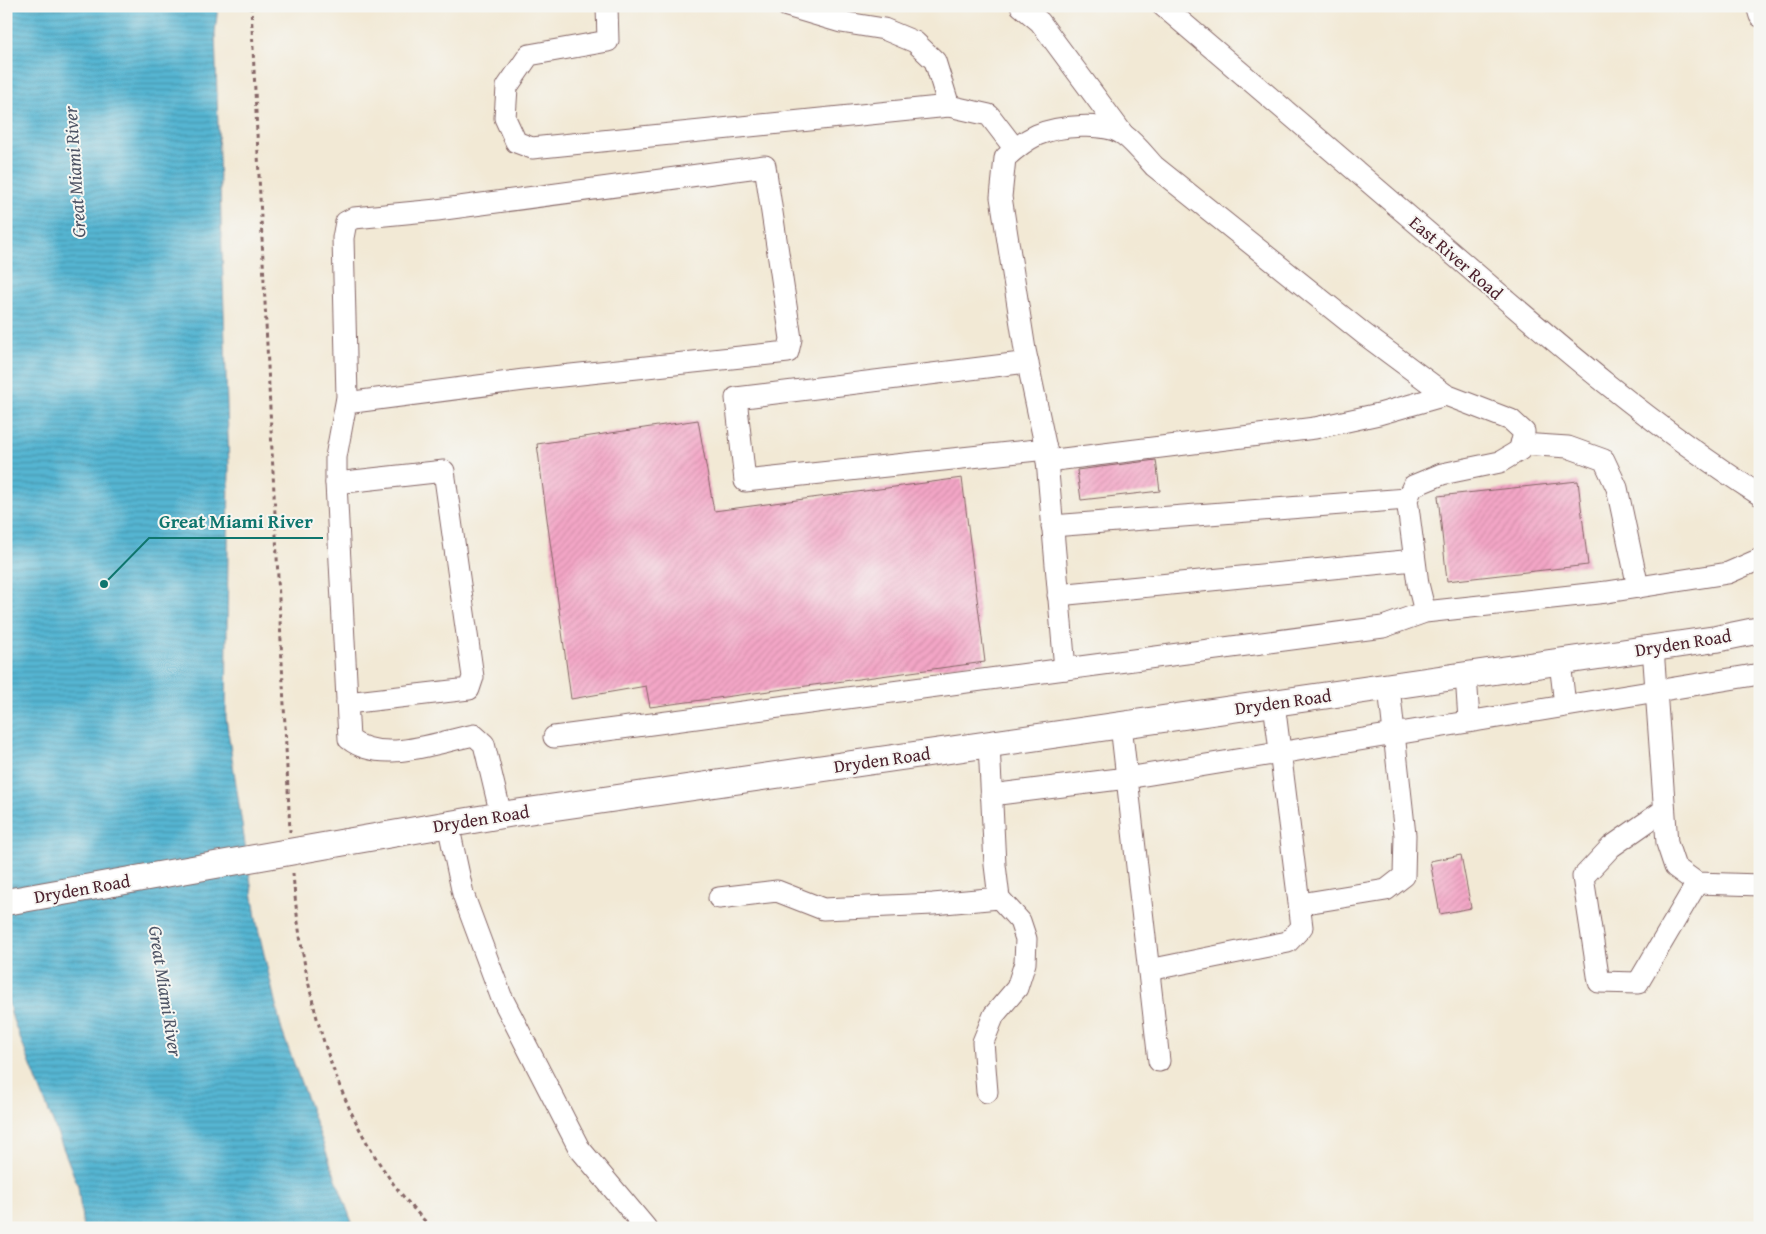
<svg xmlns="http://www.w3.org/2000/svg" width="1766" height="1234" font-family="'Gentium Book Plus',serif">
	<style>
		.water { fill: url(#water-rules); stroke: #4f6a7e }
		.building { fill: url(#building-hatch) }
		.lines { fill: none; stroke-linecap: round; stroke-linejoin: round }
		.minor-casing { stroke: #856666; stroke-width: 23 }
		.major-casing { stroke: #856666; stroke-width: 28 }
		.path { stroke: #856666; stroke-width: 3; stroke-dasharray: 4 4; stroke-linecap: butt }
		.minor { stroke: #fff; stroke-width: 21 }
		.major { stroke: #fff; stroke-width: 26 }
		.major-bridge-casing { stroke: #856666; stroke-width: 28; stroke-linecap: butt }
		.major-bridge { stroke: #fff; stroke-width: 26 }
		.labels { text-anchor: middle; stroke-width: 4; stroke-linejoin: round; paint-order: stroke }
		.street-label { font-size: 18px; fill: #4a1f2b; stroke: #f6f6f2 }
		.water-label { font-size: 19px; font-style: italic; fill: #4e5465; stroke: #f6f6f2 }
		.leader { fill: none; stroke: #0f766e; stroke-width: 2 }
		.callout-dot { fill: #0f766e; stroke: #f6f6f2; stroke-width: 2 }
		.callout-label { font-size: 19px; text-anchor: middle; font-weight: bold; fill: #0f766e; stroke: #f6f6f2; stroke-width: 4; stroke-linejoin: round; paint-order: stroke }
	</style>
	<defs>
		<pattern id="water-rules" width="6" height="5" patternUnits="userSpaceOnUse" patternTransform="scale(1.25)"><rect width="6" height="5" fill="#54b5d2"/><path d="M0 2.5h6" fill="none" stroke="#4893ab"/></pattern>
		<pattern id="building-hatch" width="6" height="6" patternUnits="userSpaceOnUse" patternTransform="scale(1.25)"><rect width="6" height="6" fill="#f3a6c6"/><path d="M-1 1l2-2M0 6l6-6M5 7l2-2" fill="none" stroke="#d28eaa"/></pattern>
	</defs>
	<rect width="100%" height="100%" fill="#f6f6f2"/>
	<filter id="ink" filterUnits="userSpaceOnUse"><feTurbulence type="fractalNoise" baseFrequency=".02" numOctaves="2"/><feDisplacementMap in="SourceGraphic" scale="10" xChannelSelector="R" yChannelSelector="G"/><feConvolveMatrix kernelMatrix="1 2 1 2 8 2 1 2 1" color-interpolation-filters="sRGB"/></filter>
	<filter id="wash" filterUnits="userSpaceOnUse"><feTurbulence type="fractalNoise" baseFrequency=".0096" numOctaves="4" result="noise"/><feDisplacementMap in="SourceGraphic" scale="20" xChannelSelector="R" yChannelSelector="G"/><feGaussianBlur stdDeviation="1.12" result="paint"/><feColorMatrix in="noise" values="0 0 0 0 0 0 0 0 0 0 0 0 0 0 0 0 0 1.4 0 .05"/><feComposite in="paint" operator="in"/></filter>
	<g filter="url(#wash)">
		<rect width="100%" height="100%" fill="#f2e9d5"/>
		<!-- water -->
		<polygon class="water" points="6,6 218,6 215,33 229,467 226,718 257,924 282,1031 354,1228 83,1228 78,1186 13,1020 6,994"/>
		<g id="blocks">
			<!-- building -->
			<g class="building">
				<polygon points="698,420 714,511 962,478 985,662 650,707 646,686 571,699 537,444"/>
				<polygon points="1156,460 1160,491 1081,500 1077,470"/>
				<polygon points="1578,481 1588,565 1447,581 1438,496"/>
				<polygon points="1461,855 1471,908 1440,914 1430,861"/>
			</g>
		</g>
	</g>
	<g filter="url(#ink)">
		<use href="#blocks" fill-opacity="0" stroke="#856666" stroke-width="1"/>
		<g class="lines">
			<!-- minor casing -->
			<g class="minor-casing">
				<g id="minor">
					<polyline points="607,6 608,41 529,55 507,87 505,118 516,142 532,148 949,106 989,115 1015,149"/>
					<polyline points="787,6 841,22 884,29 915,42 935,61 949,106"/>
					<polyline points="1021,6 1040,22 1123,134"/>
					<path d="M1163,6C1262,91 1361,176 1461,261C1557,344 1653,427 1760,495"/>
					<polyline points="1757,6 1760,16"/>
					<polyline points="1028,362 736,398 745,481 1046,449"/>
					<path d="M346,403L524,380L788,352L791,339L765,166L437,210L354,218L346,222L343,238L347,397L346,403L336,457V483L349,739C382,765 437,742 474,735L484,744L501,815"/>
					<polyline points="1521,444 1568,447 1604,460 1617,488 1638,587"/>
					<polyline points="1047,461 1315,428 1379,414 1446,395"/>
					<polyline points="336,483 444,471 473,677 469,689 347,703"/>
					<polyline points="1052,526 1407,499"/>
					<polyline points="1058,595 1414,560"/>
					<path d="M1425,612L1383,627L1065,669L1046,449L1025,350L1001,197L1005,158C1015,149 1024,141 1037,135C1057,126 1105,121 1124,135C1135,143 1145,156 1154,166L1364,334L1446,395L1511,420L1524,432L1520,450L1500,462L1442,474L1413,486L1407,499L1418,584L1425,612L1607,592L1728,573L1760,559"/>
					<polyline points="1653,648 1667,843 1675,867 1697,883 1760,885"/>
					<polyline points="1560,662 1565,705"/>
					<polyline points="1466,675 1469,720"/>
					<polyline points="1121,725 1159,1061"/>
					<polyline points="554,737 1065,669"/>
					<polyline points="991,795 1127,778 1760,674"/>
					<polyline points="1664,810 1611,847 1583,877 1599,982 1638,983 1697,883"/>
					<polyline points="448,824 463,894 501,996 579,1148 646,1228"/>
					<polyline points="719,898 777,891 823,909 933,904 999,898 995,865 989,744"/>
					<polyline points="1300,904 1386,890 1404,876 1405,835 1389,687"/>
					<polyline points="1149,970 1288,942 1302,927 1274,703"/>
					<polyline points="987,1092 983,1042 994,1015 1017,988 1025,963 1026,939 1020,921 999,898"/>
				</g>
			</g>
			<!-- major casing -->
			<g class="major-casing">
				<polyline id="major" points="346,842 514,813 1716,639 1760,630"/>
			</g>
			<!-- path -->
			<g class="path">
				<polyline points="251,6 290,832"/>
				<path d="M293,873C302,998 340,1139 432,1228"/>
			</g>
			<!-- minor -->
			<use href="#minor" class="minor"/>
			<!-- major -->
			<use href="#major" class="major"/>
			<!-- major-bridge casing -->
			<g class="major-bridge-casing">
				<polyline id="major-bridge" points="6,902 346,842"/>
			</g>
			<!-- major-bridge -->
			<use href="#major-bridge" class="major-bridge"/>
		</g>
	</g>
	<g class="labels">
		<!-- street labels -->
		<g class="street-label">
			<text transform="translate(1456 258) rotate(41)" y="6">East River Road</text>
			<text transform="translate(1683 643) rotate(-9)" y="6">Dryden Road</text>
			<text transform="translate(1283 702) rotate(-8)" y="6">Dryden Road</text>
			<text transform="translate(882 760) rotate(-8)" y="6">Dryden Road</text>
			<text transform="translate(481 819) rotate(-9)" y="6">Dryden Road</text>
			<text transform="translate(82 889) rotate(-10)" y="6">Dryden Road</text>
		</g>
		<!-- water labels -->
		<g class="water-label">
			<text transform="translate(74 172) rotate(-94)" y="7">Great Miami River</text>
			<text transform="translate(166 991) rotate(81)" y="7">Great Miami River</text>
		</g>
	</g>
	<!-- callouts -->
	<path class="leader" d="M104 584L149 538H323"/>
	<circle class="callout-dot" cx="104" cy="584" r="5"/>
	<g class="callout-label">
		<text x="236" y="528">Great Miami River</text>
	</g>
	<!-- margin -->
	<rect width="1766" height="1234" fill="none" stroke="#f6f6f2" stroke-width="25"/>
</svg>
